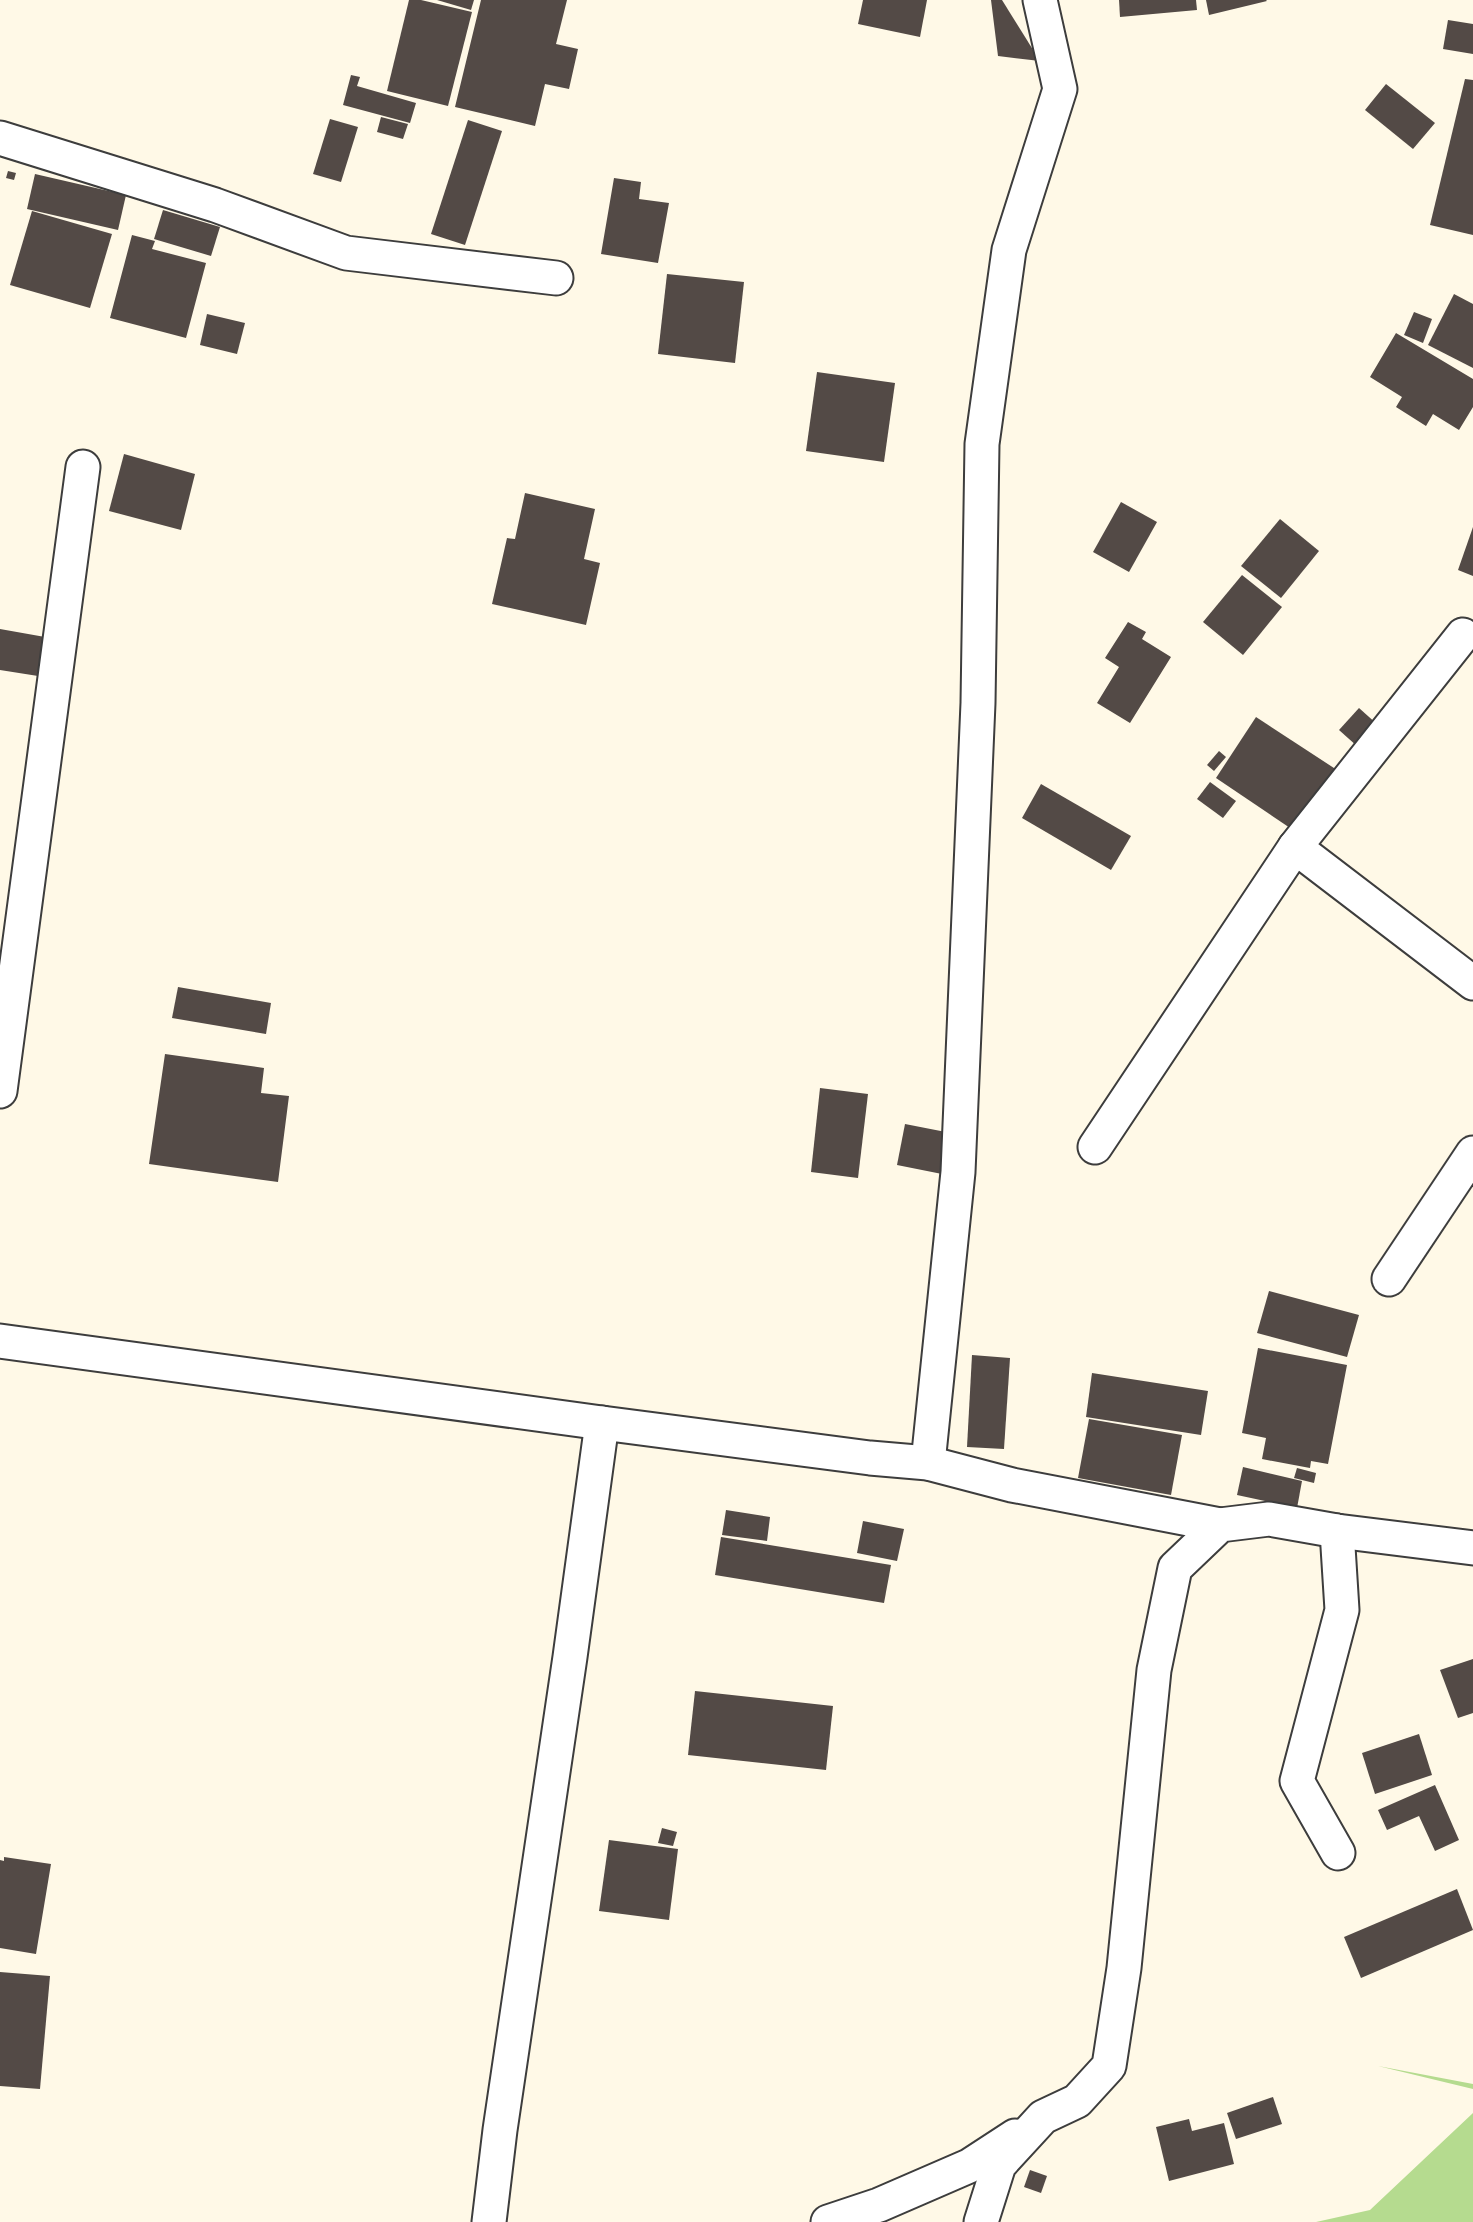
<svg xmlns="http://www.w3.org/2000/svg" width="1473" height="2222" font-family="'Source Serif 4',serif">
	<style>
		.forest { fill: #b5db8f }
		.building { fill: #534a46 }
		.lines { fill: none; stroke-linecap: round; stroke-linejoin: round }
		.minor-casing { stroke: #3d3d3d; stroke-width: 37 }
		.minor { stroke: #fff; stroke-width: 33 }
	</style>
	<rect width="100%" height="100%" fill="#fff9e7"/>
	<!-- forest -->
	<g class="forest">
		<polygon points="1378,2066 1473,2084 1473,2089"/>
		<polygon points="1473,2113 1473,2222 1316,2222 1370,2210"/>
	</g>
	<!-- building -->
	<g class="building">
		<polygon points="409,0 421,0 472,12 448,106 387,91"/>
		<polygon points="437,0 474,0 471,10"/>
		<polygon points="481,0 567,0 556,44 578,49 569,89 545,84 535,126 455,107"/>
		<polygon points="863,0 927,0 920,37 858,24"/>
		<polygon points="991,0 1002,0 1040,61 998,56"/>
		<polygon points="1119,0 1196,0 1197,10 1120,17"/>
		<polygon points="1206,0 1266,0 1267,1 1209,15"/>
		<polygon points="1448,20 1473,24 1473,54 1443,49"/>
		<polygon points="351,75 360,77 357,86 416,103 410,123 343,105"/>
		<polygon points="1465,79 1473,80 1473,235 1430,225"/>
		<polygon points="1386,84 1435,123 1413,149 1365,110"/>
		<polygon points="381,117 408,124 403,139 377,132"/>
		<polygon points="330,119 358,127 341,182 313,174"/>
		<polygon points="468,120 502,131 465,245 431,234"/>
		<polygon points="8,171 16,173 14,180 6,178"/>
		<polygon points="35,174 126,195 118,230 27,209"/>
		<polygon points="614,178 641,182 639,199 669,203 658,263 601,254"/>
		<polygon points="163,210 220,227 211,256 154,239"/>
		<polygon points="32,211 112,234 90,308 10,285"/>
		<polygon points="132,235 155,241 152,249 206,263 186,338 110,318"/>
		<polygon points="667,274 744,282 735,363 658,354"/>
		<polygon points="1454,294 1473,304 1473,368 1428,345"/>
		<polygon points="1414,312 1432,319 1423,343 1404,335"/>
		<polygon points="207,314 245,323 237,354 200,345"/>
		<polygon points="1396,333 1473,379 1473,407 1459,430 1433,414 1426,426 1396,407 1402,397 1370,377"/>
		<polygon points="817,372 895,383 884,462 806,451"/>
		<polygon points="124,454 195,474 181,530 109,511"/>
		<polygon points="525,493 595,509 584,559 600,563 586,625 492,604 507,538 515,539"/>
		<polygon points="1121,502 1157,522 1129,572 1093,552"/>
		<polygon points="1280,519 1319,551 1281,598 1241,566"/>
		<polygon points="1473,527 1473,576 1458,570"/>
		<polygon points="1242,575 1282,607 1243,655 1203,622"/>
		<polygon points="1128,622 1146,632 1142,639 1171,657 1130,723 1097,703 1119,667 1105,658"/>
		<polygon points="0,629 45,637 38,676 0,670"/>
		<polygon points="1359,708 1378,725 1358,747 1339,730"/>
		<polygon points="1256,717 1337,770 1296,832 1216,778"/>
		<polygon points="1219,751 1226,757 1214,771 1207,765"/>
		<polygon points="1210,782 1236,801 1223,818 1197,799"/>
		<polygon points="1041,784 1131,836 1111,870 1022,818"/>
		<polygon points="178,987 271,1003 266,1034 172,1018"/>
		<polygon points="165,1054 264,1068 261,1093 289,1096 278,1182 149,1164"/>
		<polygon points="820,1088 868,1094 858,1178 811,1172"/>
		<polygon points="905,1124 956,1134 947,1175 897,1165"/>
		<polygon points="1269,1291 1359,1315 1347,1357 1257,1333"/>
		<polygon points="1258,1348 1347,1365 1328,1464 1311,1461 1310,1468 1262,1459 1266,1438 1242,1433"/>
		<polygon points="972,1355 1010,1358 1004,1449 967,1447"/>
		<polygon points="1092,1373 1208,1391 1201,1435 1086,1417"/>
		<polygon points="1089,1419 1182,1435 1171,1495 1078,1478"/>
		<polygon points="1243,1467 1302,1481 1297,1508 1237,1495"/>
		<polygon points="1297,1468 1316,1473 1314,1483 1294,1478"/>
		<polygon points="726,1510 770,1517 767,1541 722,1535"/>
		<polygon points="863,1521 904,1529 897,1561 857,1553"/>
		<polygon points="721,1537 891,1565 884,1603 715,1575"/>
		<polygon points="1473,1659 1473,1713 1458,1718 1440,1670"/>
		<polygon points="695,1691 833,1706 826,1770 688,1755"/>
		<polygon points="1419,1734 1432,1775 1375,1794 1362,1753"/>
		<polygon points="1435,1785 1459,1840 1435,1851 1419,1816 1387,1830 1378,1810"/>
		<polygon points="662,1828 677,1832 673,1846 658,1843"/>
		<polygon points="609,1840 678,1849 669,1920 599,1911"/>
		<polygon points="4,1857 51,1864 36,1954 0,1948 0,1860 4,1861"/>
		<polygon points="1457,1889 1473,1930 1361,1978 1344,1937"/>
		<polygon points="0,1972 50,1976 40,2089 0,2086"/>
		<polygon points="1273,2097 1282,2124 1236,2139 1227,2113"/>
		<polygon points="1189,2119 1192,2131 1224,2123 1234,2164 1169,2181 1156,2127"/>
		<polygon points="1030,2170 1047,2176 1041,2193 1024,2187"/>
	</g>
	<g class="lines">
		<!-- minor casing -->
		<g class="minor-casing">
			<g id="minor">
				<polyline points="0,138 215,205 346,253 556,278"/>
				<polyline points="1295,847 1473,983"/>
				<polyline points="0,1091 83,467"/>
				<polyline points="1095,1147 1295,847 1463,635"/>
				<polyline points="1389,1279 1473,1153"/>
				<polyline points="0,1341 602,1423 870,1458 928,1463 1012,1485 1220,1525"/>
				<polyline points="928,1463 958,1172 978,703 982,444 1009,250 1060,89 1040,0"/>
				<polyline points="1337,1531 1342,1610 1297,1781 1338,1853"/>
				<polyline points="489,2222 500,2130 570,1657 602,1423"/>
				<polyline points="828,2222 879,2205 969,2166 1015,2136"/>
				<polyline points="981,2222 999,2165 1043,2117 1077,2101 1109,2066 1124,1968 1154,1670 1175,1568 1220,1525 1269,1519 1337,1531 1473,1548"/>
			</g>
		</g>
		<!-- minor -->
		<use href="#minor" class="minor"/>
	</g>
</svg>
